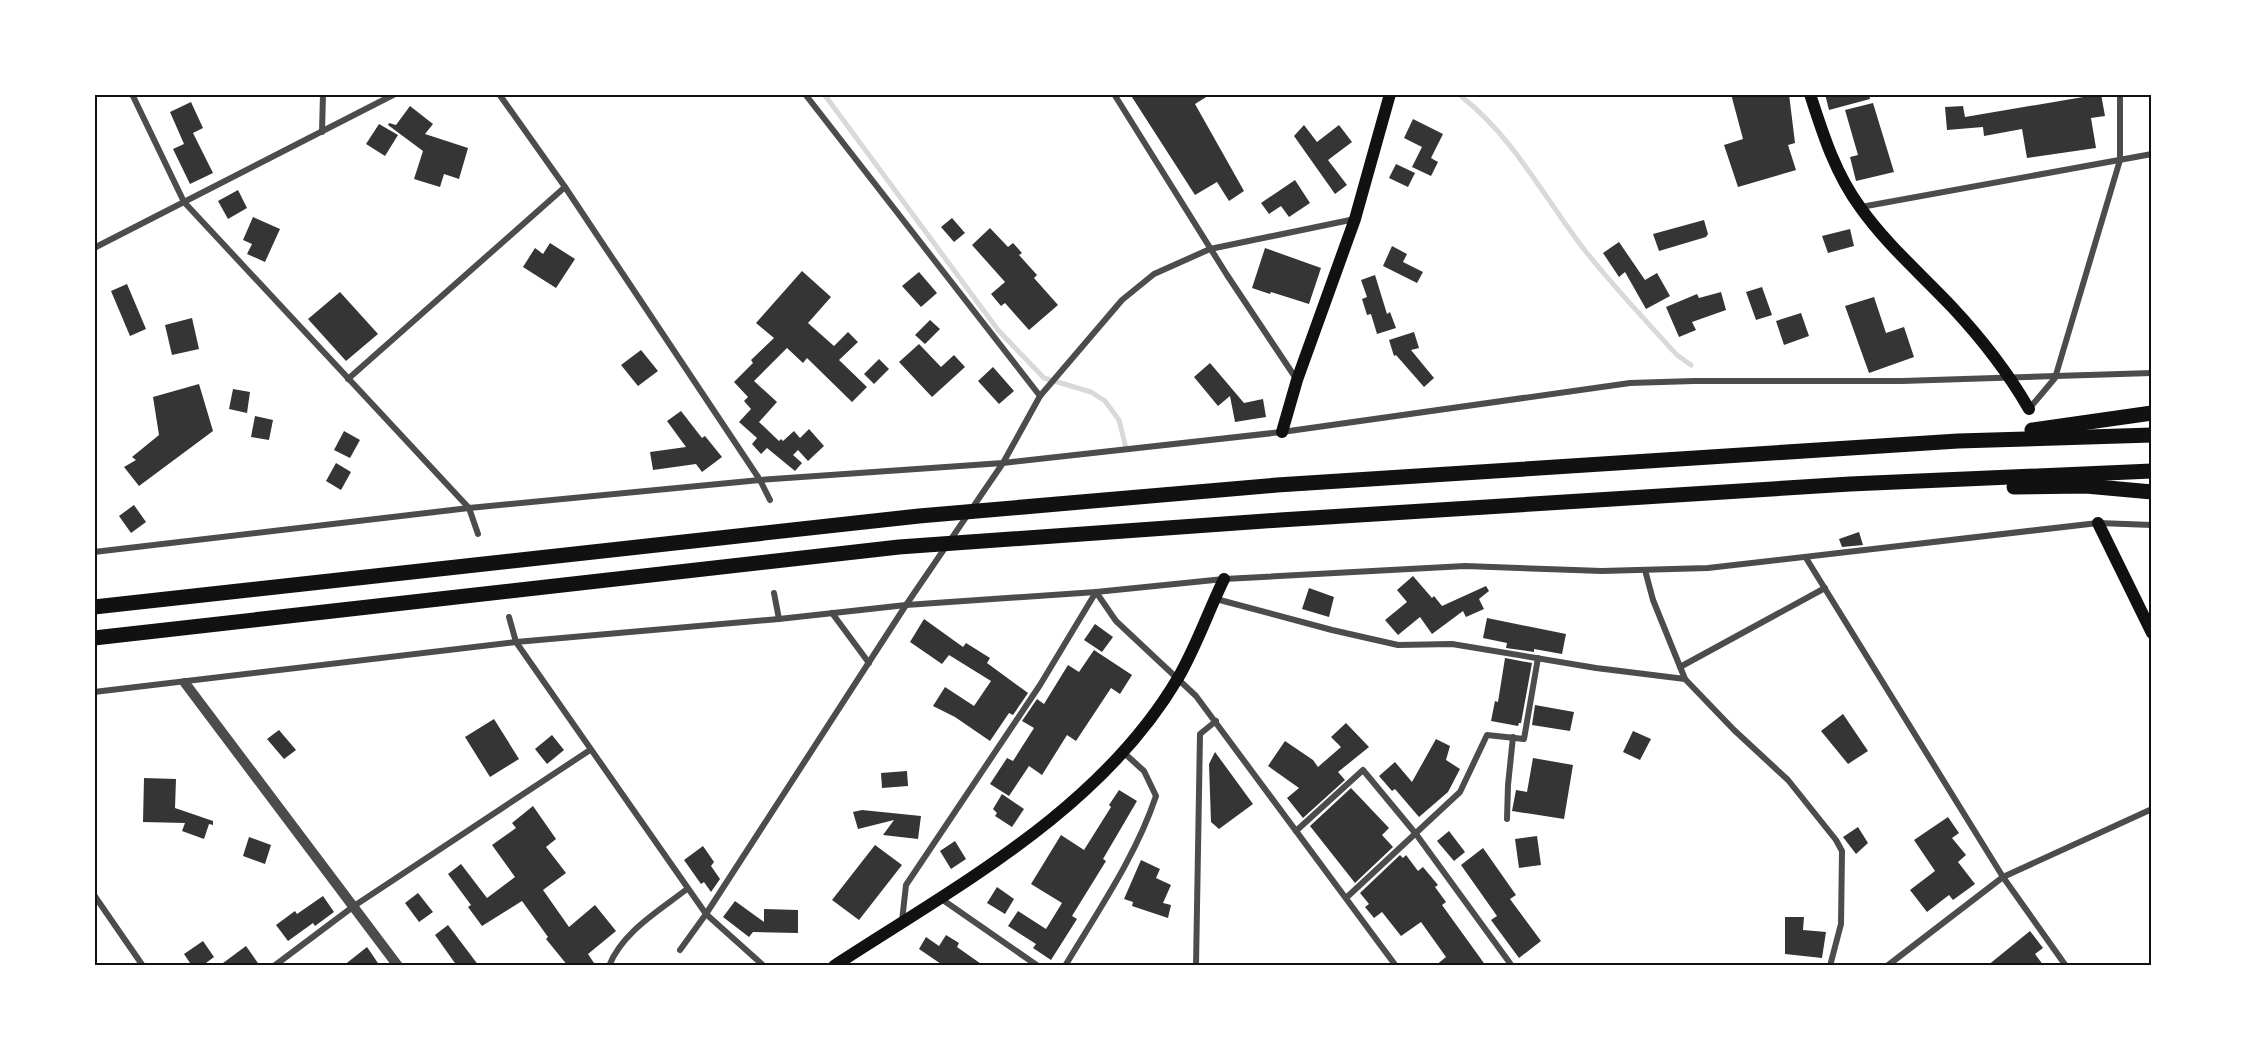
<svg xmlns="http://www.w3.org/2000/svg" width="2246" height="1060" font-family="'Public Sans',sans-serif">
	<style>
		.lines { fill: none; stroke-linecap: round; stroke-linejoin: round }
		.stream { stroke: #d9d9d9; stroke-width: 5 }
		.building { fill: #353535 }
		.minor { stroke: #4c4c4c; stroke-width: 6 }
		.tertiary { stroke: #4c4c4c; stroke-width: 10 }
		.secondary { stroke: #111; stroke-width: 12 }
		.primary { stroke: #111; stroke-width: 12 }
		.motorway { stroke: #111; stroke-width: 15 }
		.neatline { fill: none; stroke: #111; stroke-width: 2 }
	</style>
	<rect width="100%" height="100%" fill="#fff"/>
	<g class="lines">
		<!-- stream -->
		<g class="stream">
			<polyline points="824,94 998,330 1044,378 1091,392 1105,401 1119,420 1126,448"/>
			<path d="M1462,97C1513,137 1544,197 1583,248C1612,285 1645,320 1677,355L1691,365"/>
		</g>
	</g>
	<!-- building -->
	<g class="building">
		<polygon points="1130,94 1211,94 1195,104 1244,191 1229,201 1217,182 1195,195"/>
		<polygon points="1731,94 1789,94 1795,143 1788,145 1796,170 1738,187 1724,145 1743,139"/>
		<polygon points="1825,94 1869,94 1870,99 1829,110"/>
		<polygon points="2101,94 2105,116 2091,118 2096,148 2027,158 2022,129 1984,136 1983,127 1947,130 1945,107 1963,106 1965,117"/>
		<polygon points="191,102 203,128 193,133 213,173 190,184 173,149 184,144 170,112"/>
		<polygon points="1873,103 1894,172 1856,181 1850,157 1858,155 1845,110"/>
		<polygon points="410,106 433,124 425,134 468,148 459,179 444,174 440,187 414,179 423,151 388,125 389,123 396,125"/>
		<polygon points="1413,119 1443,134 1431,158 1438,162 1431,176 1412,167 1422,147 1404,138"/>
		<polygon points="379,124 398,135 385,156 366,144"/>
		<polygon points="1304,125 1317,142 1339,125 1352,142 1328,160 1347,185 1335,194 1294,136"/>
		<polygon points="1396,164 1415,173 1408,187 1389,178"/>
		<polygon points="1295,180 1310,203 1289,217 1281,206 1269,214 1261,203"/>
		<polygon points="238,190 247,208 228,219 218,201"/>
		<polygon points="253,217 280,229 265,262 247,254 252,244 243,240"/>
		<polygon points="952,218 965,233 954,242 941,227"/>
		<polygon points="1704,220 1708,234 1706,237 1659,251 1653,234"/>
		<polygon points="990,228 1008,247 1013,243 1022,253 1019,255 1037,275 1034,278 1058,305 1029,330 1005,303 1001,306 991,294 1005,282 972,245"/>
		<polygon points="1850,229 1854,246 1828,253 1822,236"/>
		<polygon points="1619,242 1645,280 1657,273 1670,296 1646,309 1625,272 1619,277 1603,253"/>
		<polygon points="550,243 575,259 556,288 523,267 535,248 543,254"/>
		<polygon points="1392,246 1407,254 1403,262 1423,272 1417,283 1383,266"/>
		<polygon points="1265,248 1321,268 1309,304 1271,292 1270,294 1252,288"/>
		<polygon points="802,271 831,297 808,323 834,346 848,332 858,342 839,360 867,387 852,402 807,358 803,363 787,348 754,381 777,402 759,422 779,441 781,439 783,441 794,431 800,438 809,429 824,446 808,461 798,450 793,455 802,463 795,471 767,448 761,454 752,444 757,438 739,422 751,409 744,401 748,397 734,382 753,363 751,360 774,338 756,323"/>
		<polygon points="919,272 937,293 921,307 902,286"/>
		<polygon points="1375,275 1387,314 1390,312 1396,328 1377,334 1371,314 1367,315 1362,299 1367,297 1361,280"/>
		<polygon points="127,284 146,329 130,336 111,291"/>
		<polygon points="1762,287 1772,315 1756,320 1746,292"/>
		<polygon points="340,292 378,334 346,361 308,319"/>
		<polygon points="1721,292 1726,310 1692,322 1696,330 1679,337 1666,307 1697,294 1699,298"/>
		<polygon points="1874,297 1886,333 1904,327 1914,357 1869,373 1845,306"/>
		<polygon points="1801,313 1809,336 1784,345 1776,321"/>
		<polygon points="192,318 199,349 172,355 165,325"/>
		<polygon points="930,320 940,329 925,344 915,335"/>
		<polygon points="1414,332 1419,348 1411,350 1434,378 1424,387 1396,355 1394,356 1389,340"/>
		<polygon points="919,344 941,367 954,355 965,367 932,397 899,362"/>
		<polygon points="641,350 658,371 638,386 621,365"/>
		<polygon points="879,359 889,369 874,384 864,374"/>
		<polygon points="1210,363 1244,403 1263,399 1266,417 1235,422 1230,396 1218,406 1194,377"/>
		<polygon points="993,367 1014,391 999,404 978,381"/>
		<polygon points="199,384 213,431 139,486 124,467 136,460 132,457 159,435 153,397"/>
		<polygon points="233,389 250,392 247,413 229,409"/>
		<polygon points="681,411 702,438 705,436 722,457 702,472 696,464 653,470 650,452 686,447 667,421"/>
		<polygon points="255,416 273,420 269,440 251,437"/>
		<polygon points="344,431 360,440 350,458 334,450"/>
		<polygon points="336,463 351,472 341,490 326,481"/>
		<polygon points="134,505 146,522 131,533 119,516"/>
		<polygon points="1859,532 1863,545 1842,547 1839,539"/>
		<polygon points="1413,576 1432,598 1434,596 1442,606 1486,586 1489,591 1479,599 1484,609 1466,617 1463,611 1432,634 1420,617 1398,635 1385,620 1407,602 1397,590"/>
		<polygon points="1309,588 1334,597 1329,617 1302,609"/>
		<polygon points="1487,618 1566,634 1562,654 1534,649 1534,652 1506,648 1507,643 1483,638"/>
		<polygon points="924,619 963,647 966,643 990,658 987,663 1028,693 1013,715 1009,713 990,741 955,717 933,706 945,687 974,706 991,681 949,655 942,664 910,642"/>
		<polygon points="1095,624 1113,637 1102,652 1084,640"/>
		<polygon points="1094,650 1132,675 1120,694 1111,688 1076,741 1067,735 1042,775 1029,766 1009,796 990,784 1007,758 1013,761 1034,728 1022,721 1037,699 1044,704 1068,665 1079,672"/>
		<polygon points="1505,658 1532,663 1521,723 1519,723 1518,726 1491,721 1495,701 1498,702"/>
		<polygon points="1535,705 1574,712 1570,731 1532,725"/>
		<polygon points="1843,714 1868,751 1848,764 1821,731"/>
		<polygon points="494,719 519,759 490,777 465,737"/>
		<polygon points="1346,723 1369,747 1338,772 1345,780 1303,818 1287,798 1299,788 1268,766 1285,741 1313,760 1318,767 1341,747 1331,737"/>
		<polygon points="279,730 296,750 284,759 267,739"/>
		<polygon points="1633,731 1651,739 1640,760 1623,752"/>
		<polygon points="552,735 564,750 547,764 535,749"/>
		<polygon points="1436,739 1450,746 1446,760 1460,769 1448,792 1419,817 1395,789 1392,791 1379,776 1395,762 1412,782"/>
		<polygon points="1215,752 1253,804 1219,829 1211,822 1209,764"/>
		<polygon points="1533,758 1573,765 1564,819 1512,811 1516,790 1527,792"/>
		<polygon points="907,771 908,786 882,788 881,773"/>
		<polygon points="144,778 176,779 175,808 213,821 213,825 209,824 204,839 182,831 185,823 143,822"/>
		<polygon points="1351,788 1389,828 1382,835 1393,847 1355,883 1310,826"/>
		<polygon points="1119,790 1137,801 1103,859 1106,861 1072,916 1077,919 1051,960 1033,948 1036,944 1008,926 1018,911 1046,929 1062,903 1031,884 1061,835 1084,850 1111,807 1109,805"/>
		<polygon points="1002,794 1024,809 1012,827 995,816 997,813 993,809"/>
		<polygon points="533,806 556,839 546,847 566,873 543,890 569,927 595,905 616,931 588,954 596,966 568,966 546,939 548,937 522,901 482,926 468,907 471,905 448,874 461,864 487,898 515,877 492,845 516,828 512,823"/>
		<polygon points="862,810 921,816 918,839 883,835 894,820 858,829 853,812"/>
		<polygon points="1948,817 1959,833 1952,838 1966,855 1958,862 1975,884 1953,900 1949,895 1927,912 1910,890 1935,871 1914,840"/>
		<polygon points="1858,827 1868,843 1856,854 1843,837"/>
		<polygon points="1449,831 1465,852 1454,861 1437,841"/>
		<polygon points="1537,836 1541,865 1519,868 1515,839"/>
		<polygon points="249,837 271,845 265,864 243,856"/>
		<polygon points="955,841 966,859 951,869 940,851"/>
		<polygon points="875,845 902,865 859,920 832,900"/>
		<polygon points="703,846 714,862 711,866 720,879 711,892 704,882 701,884 684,860"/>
		<polygon points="1483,848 1516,895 1510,899 1541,941 1519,958 1491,920 1497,916 1461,865"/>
		<polygon points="1400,855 1403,858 1406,855 1418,871 1423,867 1438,885 1435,887 1446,902 1442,905 1486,966 1435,966 1446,957 1421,922 1401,936 1382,912 1374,918 1365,907 1369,904 1360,893"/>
		<polygon points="1141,860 1160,869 1156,878 1171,885 1163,903 1171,905 1168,918 1132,906 1133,902 1124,899"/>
		<polygon points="997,887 1014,899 1005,914 987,903"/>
		<polygon points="418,893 433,912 419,922 405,903"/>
		<polygon points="323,896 334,912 315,926 313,923 288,941 276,925 295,911 297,914"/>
		<polygon points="735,901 764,922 764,909 798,910 798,933 753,932 749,937 723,917"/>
		<polygon points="1785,917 1804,917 1803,930 1826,932 1822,958 1785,954"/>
		<polygon points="448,925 479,966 457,966 435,935"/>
		<polygon points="2030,931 2043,948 2035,954 2044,966 1987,966"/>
		<polygon points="946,935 959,943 957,947 984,966 944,966 919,949 926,937 939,946"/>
		<polygon points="203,941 214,957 202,966 192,966 184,954"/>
		<polygon points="246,946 260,966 219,966"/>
		<polygon points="367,947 380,966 343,966"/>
	</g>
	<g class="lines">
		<!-- minor -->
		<g class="minor">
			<polyline points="132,94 184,202 469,508 478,534"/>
			<polyline points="499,94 565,187 760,480 770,500"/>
			<polyline points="805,94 1040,396"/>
			<polyline points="1114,94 1227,275 1297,380"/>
			<polyline points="322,132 323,94"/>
			<polyline points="1861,207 2152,154"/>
			<polyline points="94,248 395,94"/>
			<polyline points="348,379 565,187"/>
			<polyline points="2029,409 2055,378 2120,160 2120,94"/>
			<polyline points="94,552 469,508 760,480 1003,463 1282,432 1630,383 1694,381 1902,381 2152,373"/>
			<polyline points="1806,558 2003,877 2066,966"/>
			<polyline points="1645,570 1653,600 1685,679"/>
			<polyline points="774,593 779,619"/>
			<polyline points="1216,599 1332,630 1398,645 1452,644 1596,668 1685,679 1734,730 1788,780 1836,840 1842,851 1841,924 1830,966"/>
			<polyline points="832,613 869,663"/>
			<polyline points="509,617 516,642 706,914 764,966"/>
			<polyline points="1680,667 1825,588"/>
			<polyline points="94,692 516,642 779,619 906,605 1096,592 1224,579 1465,566 1602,571 1708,568 2098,523 2152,525"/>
			<polyline points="1507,819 1508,785 1513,737"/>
			<polyline points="1296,831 1363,770 1416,834 1512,966"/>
			<polyline points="94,895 143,966"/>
			<polyline points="940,898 1038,966"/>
			<polyline points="1346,898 1460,792 1487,735 1524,739 1538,658"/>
			<polyline points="902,921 906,885 1040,685 1096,592 1116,621 1196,696 1396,966"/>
			<polyline points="680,950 706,914 906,605 1003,463 1040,396 1122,300 1154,274 1210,249 1355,219"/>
			<polyline points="274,966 354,906 590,750"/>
			<path d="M609,966C622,932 660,910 687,889"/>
			<path d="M1065,966C1098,911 1136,856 1156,796L1144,771L1123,752"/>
			<polyline points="1196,966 1200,734 1216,721"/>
			<polyline points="1887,966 2003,877 2152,809"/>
		</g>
		<!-- tertiary -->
		<polyline class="tertiary" points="185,683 398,966"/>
		<!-- secondary -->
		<g class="secondary">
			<path d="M1810,94C1823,134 1835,173 1860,207C1886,244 1921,274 1952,307C1982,339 2007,371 2029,409"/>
			<polyline points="2098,523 2152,633"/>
		</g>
		<!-- primary -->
		<g class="primary">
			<polyline points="1282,432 1297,380 1355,219 1390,94"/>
			<path d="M834,966C958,885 1100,810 1178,678C1196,647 1208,612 1224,579"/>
		</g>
		<!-- motorway -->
		<g class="motorway">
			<polyline points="2032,430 2152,413"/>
			<polyline points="2014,487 2086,486 2152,492"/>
			<polyline points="94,607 919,516 1277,485 1958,441 2152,435"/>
			<polyline points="94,638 899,547 1280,520 1850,484 2152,471"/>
		</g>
	</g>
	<!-- border -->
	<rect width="2246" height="1060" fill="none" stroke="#ffffff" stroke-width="192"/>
	<rect x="96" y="96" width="2054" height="868" class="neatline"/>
</svg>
